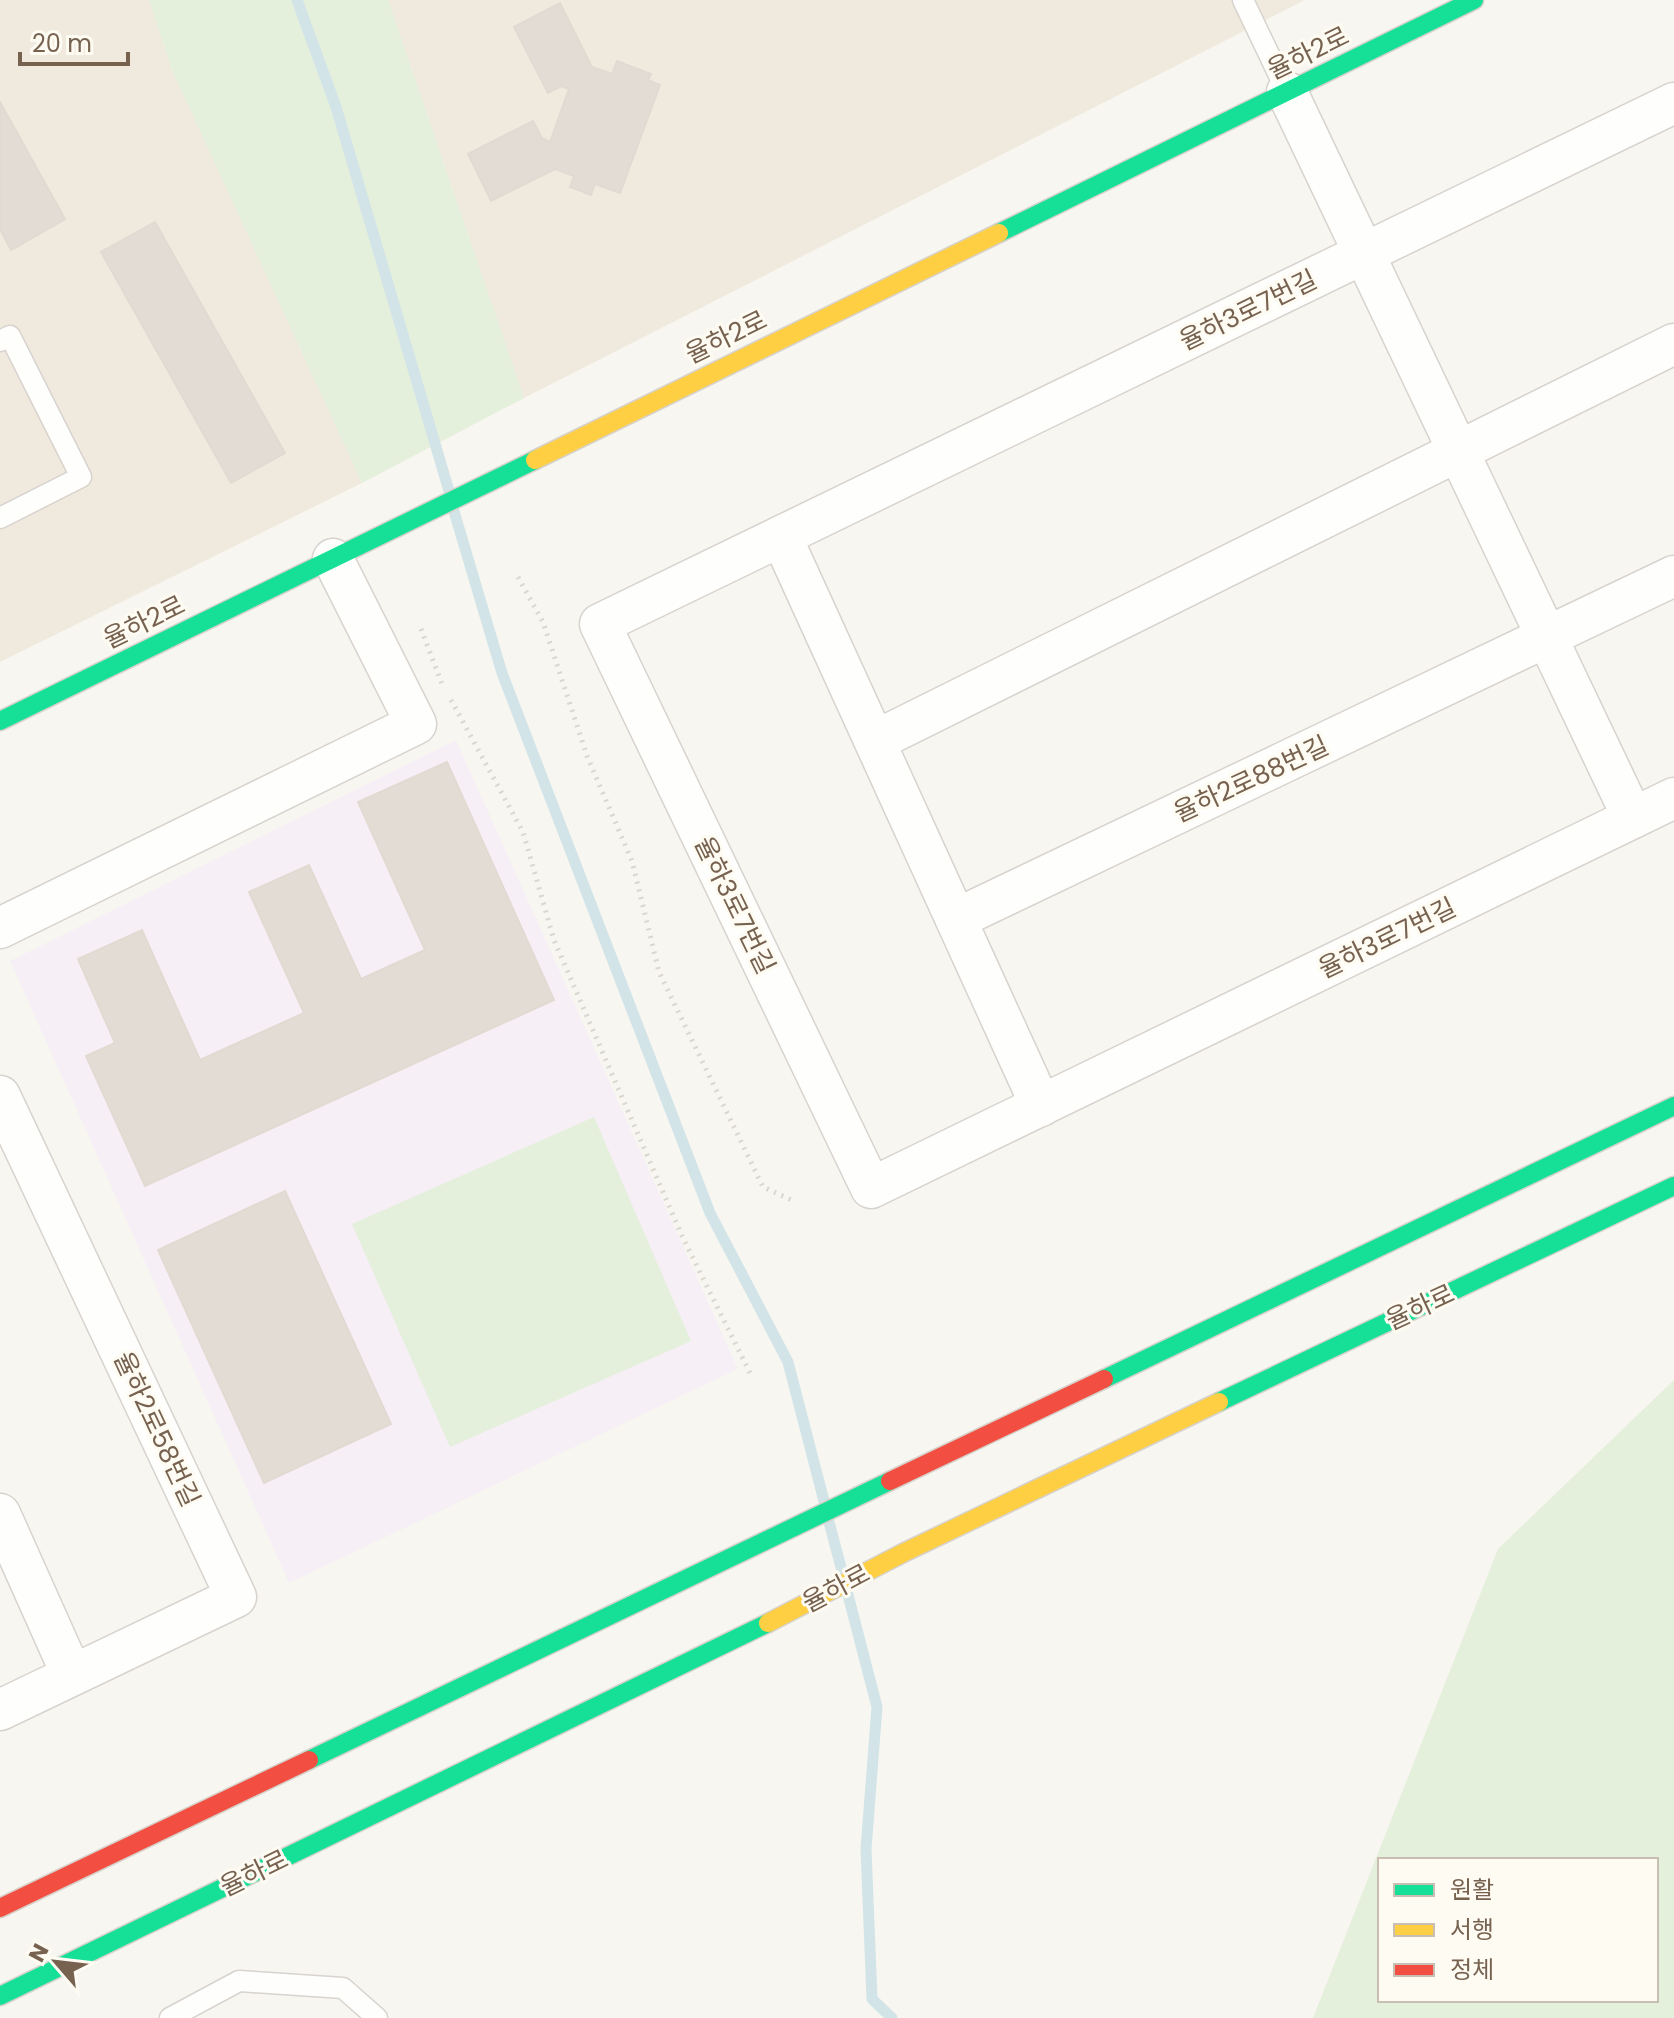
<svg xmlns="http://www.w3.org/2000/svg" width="1674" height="2018" font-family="Poppins,'Noto Sans KR',sans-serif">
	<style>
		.residential { fill: #f0eade }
		.education { fill: #f6eff5 }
		.green { fill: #e4efdc; fill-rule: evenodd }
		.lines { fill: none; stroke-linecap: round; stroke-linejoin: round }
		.stream { stroke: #d2e4e8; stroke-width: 11 }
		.building { fill: #e3dcd5; stroke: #e1dad2; stroke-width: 2 }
		.lane-casing { stroke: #d8d3ce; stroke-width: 23 }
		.street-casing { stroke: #d8d3ce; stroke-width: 43 }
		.fast-casing { stroke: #d6d2cb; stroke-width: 21 }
		.slow-casing { stroke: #d6d2cb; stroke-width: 21 }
		.jam-casing { stroke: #d6d2cb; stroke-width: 21 }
		.path { stroke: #dad6d0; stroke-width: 5; stroke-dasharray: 2 6; stroke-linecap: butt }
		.lane { stroke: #fefefd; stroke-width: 20 }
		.street { stroke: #fefefd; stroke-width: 40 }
		.fast { stroke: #16e098; stroke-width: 18 }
		.slow { stroke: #ffcf43; stroke-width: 18 }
		.jam { stroke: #f24e42; stroke-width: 18 }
		.labels { text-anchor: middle; stroke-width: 6; stroke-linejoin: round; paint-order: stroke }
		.street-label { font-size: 26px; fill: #776250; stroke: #fefbf3 }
	</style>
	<rect width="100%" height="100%" fill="#f8f6f0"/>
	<!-- residential -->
	<g class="residential">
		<polygon points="0,0 149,0 172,70 362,483 0,662"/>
		<polygon points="388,0 1305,0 524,398"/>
	</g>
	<!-- education -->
	<polygon class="education" points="456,740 738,1369 289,1583 10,961"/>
	<!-- green -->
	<g class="green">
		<polygon points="149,0 388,0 524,398 362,483 172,70"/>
		<polygon points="594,1117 691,1341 450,1447 352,1224"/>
		<path d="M1674,1380V2018H1313L1498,1549ZM1380,1860H1656V2000H1380Z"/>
	</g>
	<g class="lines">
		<!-- stream -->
		<g class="stream">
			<polyline points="297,0 336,107 449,491"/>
			<polyline points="453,508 502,673 710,1213 788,1362 825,1505"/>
			<polyline points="829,1522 843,1575"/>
			<polyline points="847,1591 877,1707 866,1849 872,1999 892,2018"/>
		</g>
	</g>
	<!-- building -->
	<g class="building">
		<polygon points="560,3 592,67 612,74 617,61 651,74 648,80 660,85 620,193 595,184 591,195 570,187 574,176 555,169 491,201 468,154 533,121 542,138 550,142 569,89 561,86 548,93 514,27"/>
		<polygon points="0,102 65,219 11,250 0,229"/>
		<polygon points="155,222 285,453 231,483 101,252"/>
		<polygon points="447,762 554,1000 145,1186 86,1056 115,1043 78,959 142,930 200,1060 304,1013 249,892 309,865 361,979 425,950 358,802"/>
		<polygon points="285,1191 391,1424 264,1483 158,1250"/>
	</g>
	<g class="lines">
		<!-- lane casing -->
		<g class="lane-casing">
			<g id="lane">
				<polyline points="1243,0 1287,92"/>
				<polyline points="0,341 10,336 81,477 0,518"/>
				<polyline points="170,2018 239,1981 343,1988 377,2018"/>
			</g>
		</g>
		<!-- street casing -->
		<g class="street-casing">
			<g id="street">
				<polyline points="1287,92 1633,818"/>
				<polyline points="1674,103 600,624 871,1188 1674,798"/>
				<polyline points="781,536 1041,1106"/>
				<polyline points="875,741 1674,344"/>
				<polyline points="956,919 1674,576"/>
				<polyline points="0,928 416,724 333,559"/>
				<polyline points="0,1096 236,1597 0,1710"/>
				<polyline points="0,1514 72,1675"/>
			</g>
		</g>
		<!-- fast casing -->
		<g class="fast-casing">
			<g id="fast">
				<polyline points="999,233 1474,0"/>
				<polyline points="0,721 535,460"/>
				<polyline points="1104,1379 1674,1106"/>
				<polyline points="1219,1402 1674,1186"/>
				<polyline points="309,1760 890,1481"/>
				<polyline points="0,1996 768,1623"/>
			</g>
		</g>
		<!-- slow casing -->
		<g class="slow-casing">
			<g id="slow">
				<polyline points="535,460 999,233"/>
				<polyline points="768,1623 903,1553 1219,1402"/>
			</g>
		</g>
		<!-- jam casing -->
		<g class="jam-casing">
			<g id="jam">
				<polyline points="890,1481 1104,1379"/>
				<polyline points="0,1908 309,1760"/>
			</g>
		</g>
		<!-- path -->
		<g class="path">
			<polyline points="518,577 543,622 587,756 632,861 659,972 763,1187 796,1202"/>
			<polyline points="421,629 442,684"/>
			<polyline points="451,700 523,832 554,940 682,1236 751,1375"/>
		</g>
		<!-- lane -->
		<use href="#lane" class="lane"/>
		<!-- street -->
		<use href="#street" class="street"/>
		<!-- fast -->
		<use href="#fast" class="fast"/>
		<!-- slow -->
		<use href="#slow" class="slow"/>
		<!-- jam -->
		<use href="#jam" class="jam"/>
	</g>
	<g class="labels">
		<!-- street labels -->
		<g class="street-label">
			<text transform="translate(1308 53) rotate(-26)" y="9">율하2로</text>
			<text transform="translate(1248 310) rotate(-26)" y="9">율하3로7번길</text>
			<text transform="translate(726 337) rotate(-26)" y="9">율하2로</text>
			<text transform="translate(144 622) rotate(-26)" y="9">율하2로</text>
			<text transform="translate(1251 779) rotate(-25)" y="9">율하2로88번길</text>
			<text transform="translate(735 905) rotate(64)" y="9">율하3로7번길</text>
			<text transform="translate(1387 938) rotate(-26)" y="9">율하3로7번길</text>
			<text transform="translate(1420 1307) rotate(-25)" y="9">율하로</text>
			<text transform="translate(157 1429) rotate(65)" y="9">율하2로58번길</text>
			<text transform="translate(836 1588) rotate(-28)" y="9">율하로</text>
			<text transform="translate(254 1873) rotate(-26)" y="9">율하로</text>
		</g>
	</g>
	<!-- legend -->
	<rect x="1378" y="1858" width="280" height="144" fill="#fefbf3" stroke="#c8beb2" stroke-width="2"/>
	<rect x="1394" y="1884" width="40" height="12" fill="#16e098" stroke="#c8beb2" stroke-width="2"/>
	<text x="1450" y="1898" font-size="24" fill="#776250">원활</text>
	<rect x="1394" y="1924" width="40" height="12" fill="#ffcf43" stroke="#c8beb2" stroke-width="2"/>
	<text x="1450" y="1938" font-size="24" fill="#776250">서행</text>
	<rect x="1394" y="1964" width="40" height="12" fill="#f24e42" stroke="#c8beb2" stroke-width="2"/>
	<text x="1450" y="1978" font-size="24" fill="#776250">정체</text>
	<!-- north arrow -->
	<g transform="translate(56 1962) rotate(298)" stroke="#fefbf3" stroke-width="6" paint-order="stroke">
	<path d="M0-6L14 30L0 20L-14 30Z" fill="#776250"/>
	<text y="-12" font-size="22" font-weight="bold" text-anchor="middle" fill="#776250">N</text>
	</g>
	<!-- scale -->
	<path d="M20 52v12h108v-12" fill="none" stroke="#776250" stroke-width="4"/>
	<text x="32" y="52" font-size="24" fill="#776250" stroke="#fefbf3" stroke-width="6" paint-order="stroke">20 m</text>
</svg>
